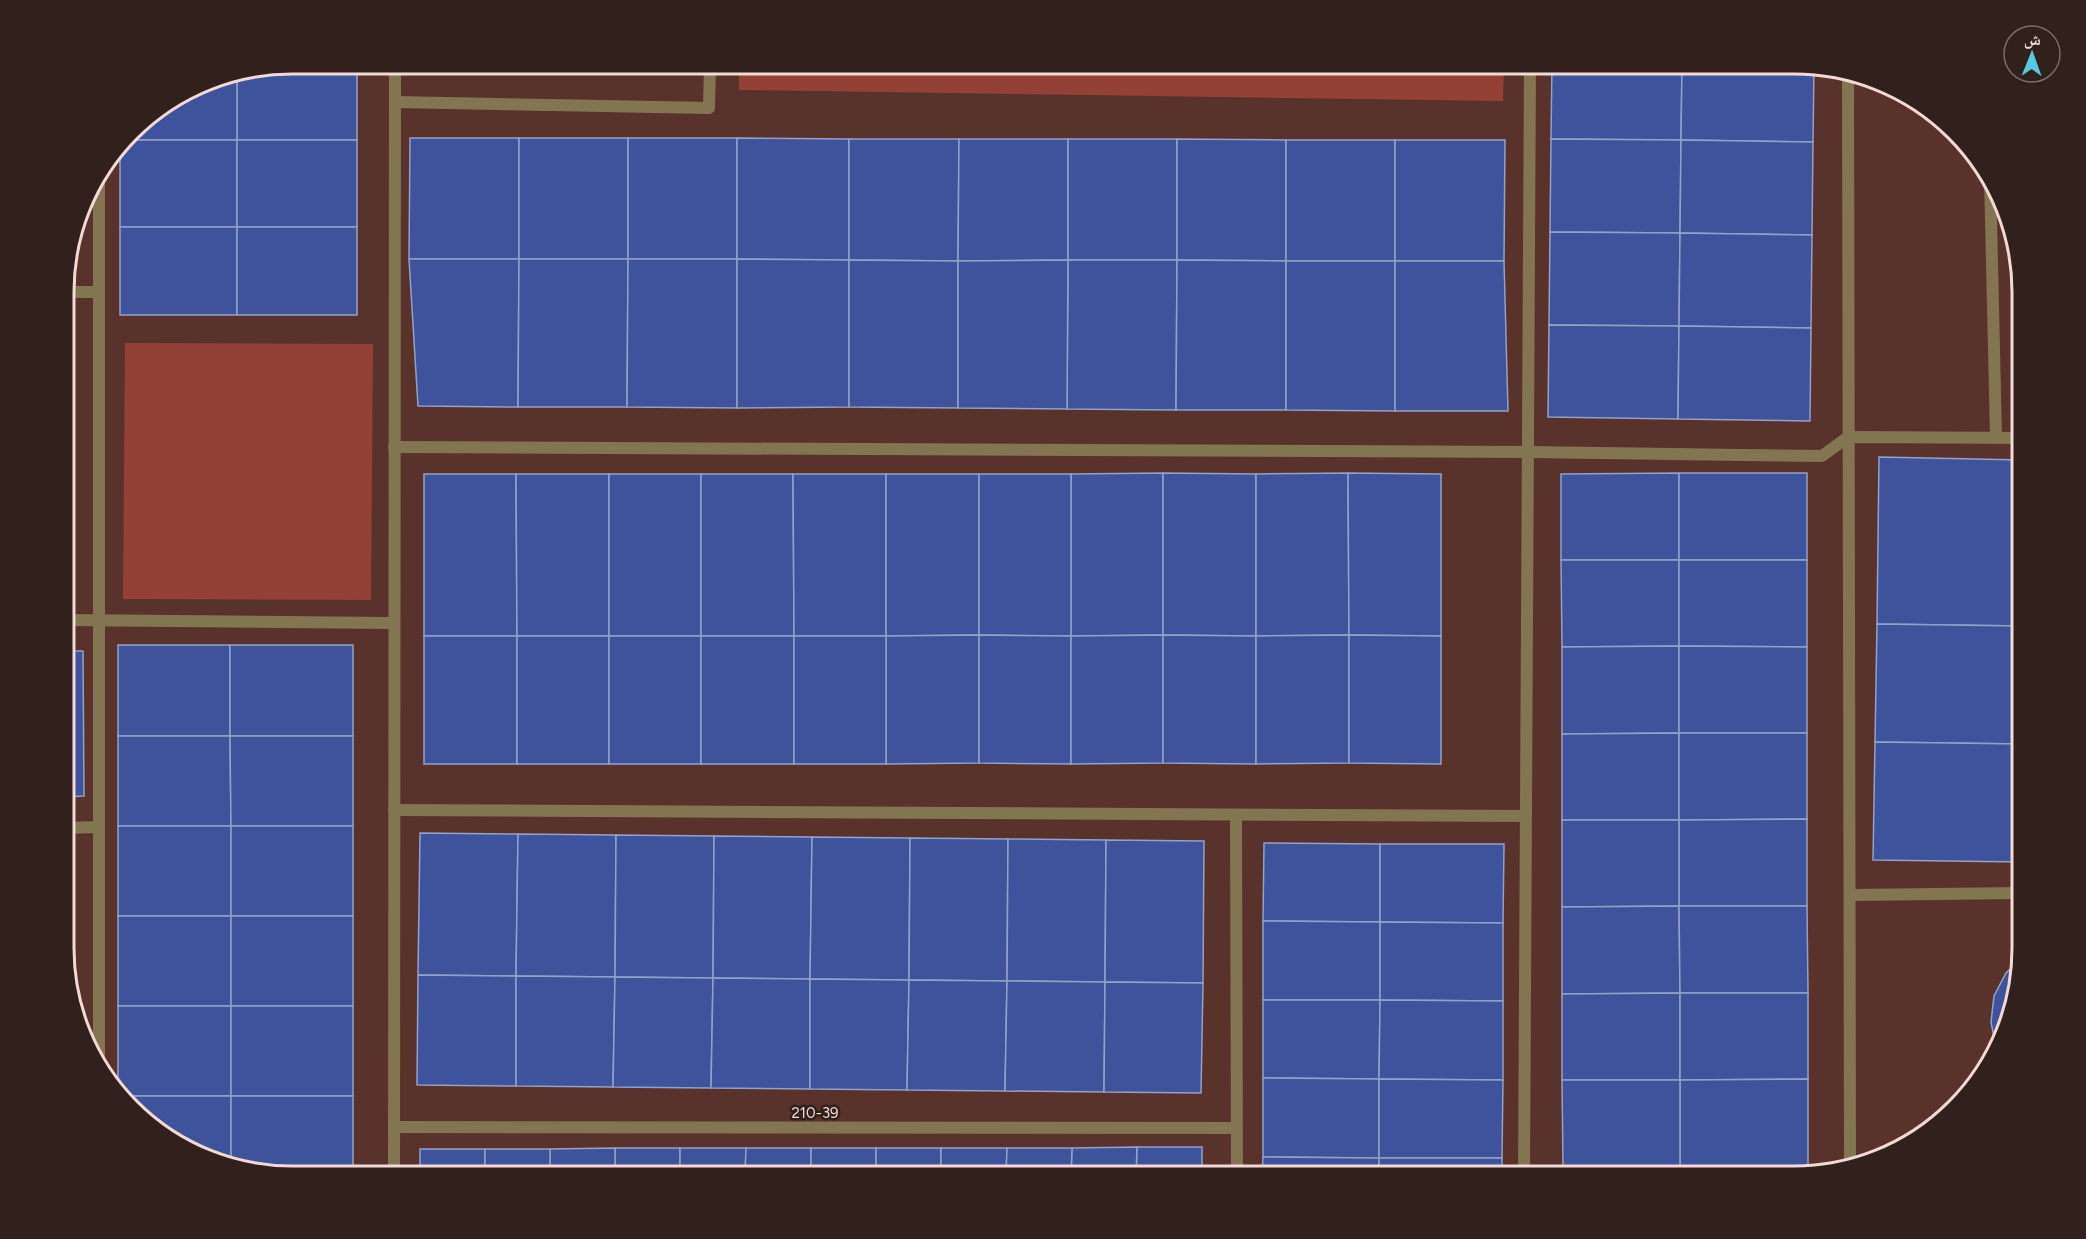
<svg xmlns="http://www.w3.org/2000/svg" width="2086" height="1239" font-family="Figtree,'Noto Naskh Arabic',sans-serif">
	<style>
		.green { fill: #934137 }
		.building { fill: #3e539b; stroke: #93a1c8; stroke-width: 1.5 }
		.lines { fill: none; stroke-linecap: round; stroke-linejoin: round }
		.minor { stroke: #837551; stroke-width: 12 }
		.labels { text-anchor: middle; stroke-width: 5; stroke-linejoin: round; paint-order: stroke }
		.street-label { font-size: 15px; fill: #f3d9d5; stroke: #32201d }
		.rim { fill: none; stroke: #f3d9d5; stroke-width: 3 }
	</style>
	<rect width="100%" height="100%" fill="#5a322c"/>
	<!-- green -->
	<g class="green">
		<polygon points="739,63 1504,63 1503,101 739,90"/>
		<polygon points="65,320 68,320 71,602 65,602"/>
		<polygon points="125,343 373,344 371,600 123,599"/>
	</g>
	<!-- building -->
	<g class="building">
		<polygon points="292,63 357,63 357,140 237,140 237,74"/>
		<polygon points="1552,63 1682,63 1681,140 1551,139"/>
		<polygon points="1682,63 1794,63 1814,66 1813,142 1681,140"/>
		<polygon points="237,74 237,140 125,140 141,120 205,80"/>
		<polygon points="410,138 519,138 519,259 409,259"/>
		<rect x="519" y="138" width="109" height="121"/>
		<rect x="628" y="138" width="109" height="121"/>
		<polygon points="737,138 849,139 849,260 737,259"/>
		<polygon points="849,139 959,139 958,261 849,260"/>
		<polygon points="959,139 1068,139 1068,260 958,261"/>
		<rect x="1068" y="139" width="109" height="121"/>
		<polygon points="1177,139 1286,140 1286,261 1177,260"/>
		<polygon points="1551,139 1681,140 1680,233 1550,232"/>
		<polygon points="125,140 237,140 237,227 120,227 120,147"/>
		<rect x="237" y="140" width="120" height="87"/>
		<rect x="1286" y="140" width="109" height="121"/>
		<polygon points="1395,140 1505,140 1504,261 1395,261"/>
		<polygon points="1681,140 1813,142 1812,235 1680,233"/>
		<rect x="120" y="227" width="117" height="88"/>
		<rect x="237" y="227" width="120" height="88"/>
		<polygon points="1550,232 1680,233 1679,326 1549,325"/>
		<polygon points="1680,233 1812,235 1811,328 1679,326"/>
		<polygon points="409,259 519,259 518,407 418,406"/>
		<polygon points="519,259 628,259 627,407 518,407"/>
		<polygon points="628,259 737,259 737,408 627,407"/>
		<polygon points="737,259 849,260 849,407 737,408"/>
		<polygon points="849,260 958,261 958,408 849,407"/>
		<polygon points="1068,260 1177,260 1176,410 1067,409"/>
		<polygon points="1068,260 1067,409 958,408 958,261"/>
		<polygon points="1177,260 1286,261 1286,410 1176,410"/>
		<polygon points="1286,261 1395,261 1395,411 1286,410"/>
		<polygon points="1395,261 1504,261 1508,411 1395,411"/>
		<polygon points="2018,268 2020,268 2022,277 2022,400 2017,400"/>
		<polygon points="1549,325 1679,326 1678,419 1548,417"/>
		<polygon points="1679,326 1811,328 1810,421 1678,419"/>
		<polygon points="1879,457 2022,460 2023,626 1877,624"/>
		<polygon points="1163,473 1163,635 1071,636 1071,474"/>
		<polygon points="1163,473 1256,474 1256,636 1163,635"/>
		<polygon points="1348,473 1349,635 1256,636 1256,474"/>
		<polygon points="1348,473 1441,474 1441,636 1349,635"/>
		<polygon points="1679,473 1679,560 1561,560 1561,474"/>
		<rect x="1679" y="473" width="128" height="87"/>
		<polygon points="424,474 516,474 517,636 424,636"/>
		<polygon points="516,474 609,474 609,636 517,636"/>
		<rect x="609" y="474" width="92" height="162"/>
		<polygon points="701,474 793,474 794,636 701,636"/>
		<polygon points="793,474 886,474 886,636 794,636"/>
		<polygon points="886,474 979,474 979,635 886,636"/>
		<polygon points="979,474 1071,474 1071,636 979,635"/>
		<polygon points="1561,560 1679,560 1679,646 1562,647"/>
		<polygon points="1679,560 1807,560 1807,647 1679,646"/>
		<polygon points="1877,624 2023,626 2023,744 1875,742"/>
		<polygon points="979,635 979,763 886,764 886,636"/>
		<polygon points="979,635 1071,636 1071,764 979,763"/>
		<polygon points="1163,635 1163,763 1071,764 1071,636"/>
		<polygon points="1163,635 1256,636 1256,764 1163,763"/>
		<polygon points="1349,635 1349,763 1256,764 1256,636"/>
		<polygon points="1349,635 1441,636 1441,764 1349,763"/>
		<rect x="424" y="636" width="93" height="128"/>
		<rect x="517" y="636" width="92" height="128"/>
		<rect x="609" y="636" width="92" height="128"/>
		<rect x="701" y="636" width="93" height="128"/>
		<rect x="794" y="636" width="92" height="128"/>
		<rect x="118" y="645" width="112" height="91"/>
		<rect x="230" y="645" width="123" height="91"/>
		<polygon points="1679,646 1679,733 1562,734 1562,647"/>
		<polygon points="1679,646 1807,647 1807,733 1679,733"/>
		<polygon points="65,651 83,651 84,796 65,797"/>
		<polygon points="1679,733 1679,820 1562,820 1562,734"/>
		<polygon points="1679,733 1807,733 1807,819 1679,820"/>
		<polygon points="118,736 230,736 231,826 118,826"/>
		<polygon points="230,736 353,736 353,826 231,826"/>
		<polygon points="1875,742 2023,744 2023,862 1873,860"/>
		<polygon points="1807,819 1807,906 1679,906 1679,820"/>
		<polygon points="1562,820 1679,820 1679,906 1562,907"/>
		<rect x="118" y="826" width="113" height="90"/>
		<rect x="231" y="826" width="122" height="90"/>
		<polygon points="420,833 518,834 516,976 418,975"/>
		<polygon points="518,834 616,835 615,977 516,976"/>
		<polygon points="616,835 714,836 713,978 615,977"/>
		<polygon points="714,836 812,837 810,979 713,978"/>
		<polygon points="812,837 910,838 909,980 810,979"/>
		<polygon points="910,838 1008,839 1007,981 909,980"/>
		<polygon points="1008,839 1106,840 1105,982 1007,981"/>
		<polygon points="1106,840 1204,841 1203,983 1105,982"/>
		<polygon points="1264,843 1380,844 1380,922 1263,921"/>
		<polygon points="1380,844 1504,844 1503,923 1380,922"/>
		<polygon points="1679,906 1680,993 1562,994 1562,907"/>
		<polygon points="1679,906 1807,906 1808,993 1680,993"/>
		<rect x="118" y="916" width="113" height="90"/>
		<rect x="231" y="916" width="122" height="90"/>
		<polygon points="1263,921 1380,922 1380,1000 1263,1000"/>
		<polygon points="1380,922 1503,923 1503,1001 1380,1000"/>
		<polygon points="2023,957 2023,962 1996,1048 1991,1022 1994,996 2006,973"/>
		<polygon points="418,975 516,976 516,1086 417,1085"/>
		<polygon points="516,976 615,977 613,1087 516,1086"/>
		<polygon points="615,977 713,978 711,1088 613,1087"/>
		<polygon points="713,978 810,979 810,1089 711,1088"/>
		<polygon points="810,979 909,980 907,1090 810,1089"/>
		<polygon points="909,980 1007,981 1005,1091 907,1090"/>
		<polygon points="1007,981 1105,982 1104,1092 1005,1091"/>
		<polygon points="1105,982 1203,983 1201,1093 1104,1092"/>
		<polygon points="1680,993 1680,1080 1562,1080 1562,994"/>
		<polygon points="1680,993 1808,993 1808,1079 1680,1080"/>
		<polygon points="1263,1000 1380,1000 1379,1079 1263,1078"/>
		<polygon points="1380,1000 1503,1001 1503,1080 1379,1079"/>
		<polygon points="118,1006 231,1006 231,1096 125,1096 118,1090"/>
		<rect x="231" y="1006" width="122" height="90"/>
		<polygon points="1263,1078 1379,1079 1379,1158 1263,1157"/>
		<polygon points="1379,1079 1503,1080 1502,1158 1379,1158"/>
		<polygon points="1808,1079 1808,1166 1680,1166 1680,1080"/>
		<polygon points="1562,1080 1680,1080 1680,1166 1563,1167"/>
		<polygon points="125,1096 231,1096 231,1167 177,1145"/>
		<polygon points="231,1096 353,1096 353,1176 292,1176 231,1167"/>
		<polygon points="1137,1147 1202,1147 1202,1176 1136,1176"/>
		<polygon points="1137,1147 1136,1176 1071,1176 1072,1148"/>
		<rect x="615" y="1148" width="65" height="28"/>
		<polygon points="615,1148 615,1176 550,1176 550,1149"/>
		<polygon points="680,1148 746,1148 745,1176 680,1176"/>
		<polygon points="746,1148 811,1148 811,1176 745,1176"/>
		<rect x="811" y="1148" width="65" height="28"/>
		<rect x="876" y="1148" width="65" height="28"/>
		<polygon points="941,1148 1007,1148 1006,1176 941,1176"/>
		<polygon points="1007,1148 1072,1148 1071,1176 1006,1176"/>
		<rect x="420" y="1149" width="65" height="27"/>
		<rect x="485" y="1149" width="65" height="27"/>
		<polygon points="1263,1157 1379,1158 1379,1176 1262,1176"/>
		<rect x="1379" y="1158" width="123" height="18"/>
		<rect x="1680" y="1166" width="128" height="10"/>
		<polygon points="1680,1166 1680,1176 1563,1176 1563,1167"/>
	</g>
	<g class="lines">
		<!-- minor -->
		<g class="minor">
			<polyline points="1848,70 1850,1163"/>
			<polyline points="395,102 709,108 710,63"/>
			<polyline points="1990,175 1996,437"/>
			<polyline points="65,292 99,292"/>
			<polyline points="394,447 1528,452 1822,456 1848,437 2022,438"/>
			<polyline points="65,620 394,623"/>
			<polyline points="394,810 1526,816"/>
			<polyline points="1236,815 1237,1176"/>
			<polyline points="65,828 99,827"/>
			<polyline points="1850,895 2023,893"/>
			<polyline points="99,1067 99,174"/>
			<polyline points="394,1127 1237,1128"/>
			<polyline points="394,1176 395,63"/>
			<polyline points="1524,1176 1530,63"/>
		</g>
	</g>
	<g class="labels">
		<!-- street labels -->
		<g class="street-label">
			<text x="815" y="1118">210-39</text>
		</g>
	</g>
	<!-- crop -->
	<path d="M0 0H2086V1239H0ZM292 74H1794A218 218 0 0 1 2012 292V948A218 218 0 0 1 1794 1166H292A218 218 0 0 1 74 948V292A218 218 0 0 1 292 74Z" fill="#32201d" fill-rule="evenodd"/>
	<path class="rim" d="M292 74H1794A218 218 0 0 1 2012 292V948A218 218 0 0 1 1794 1166H292A218 218 0 0 1 74 948V292A218 218 0 0 1 292 74Z"/>
	<!-- north arrow -->
	<g transform="translate(2032 54) rotate(1)"><circle r="28" fill="#32201d" stroke="#7f6a67" stroke-width="1.5"/>
	<path d="M0-4.5L10 22L0 15L-10 22Z" fill="#54cadc"/>
	<text y="-9" font-size="16" font-weight="bold" text-anchor="middle" fill="#f3d9d5">ش</text>
	</g>
</svg>
